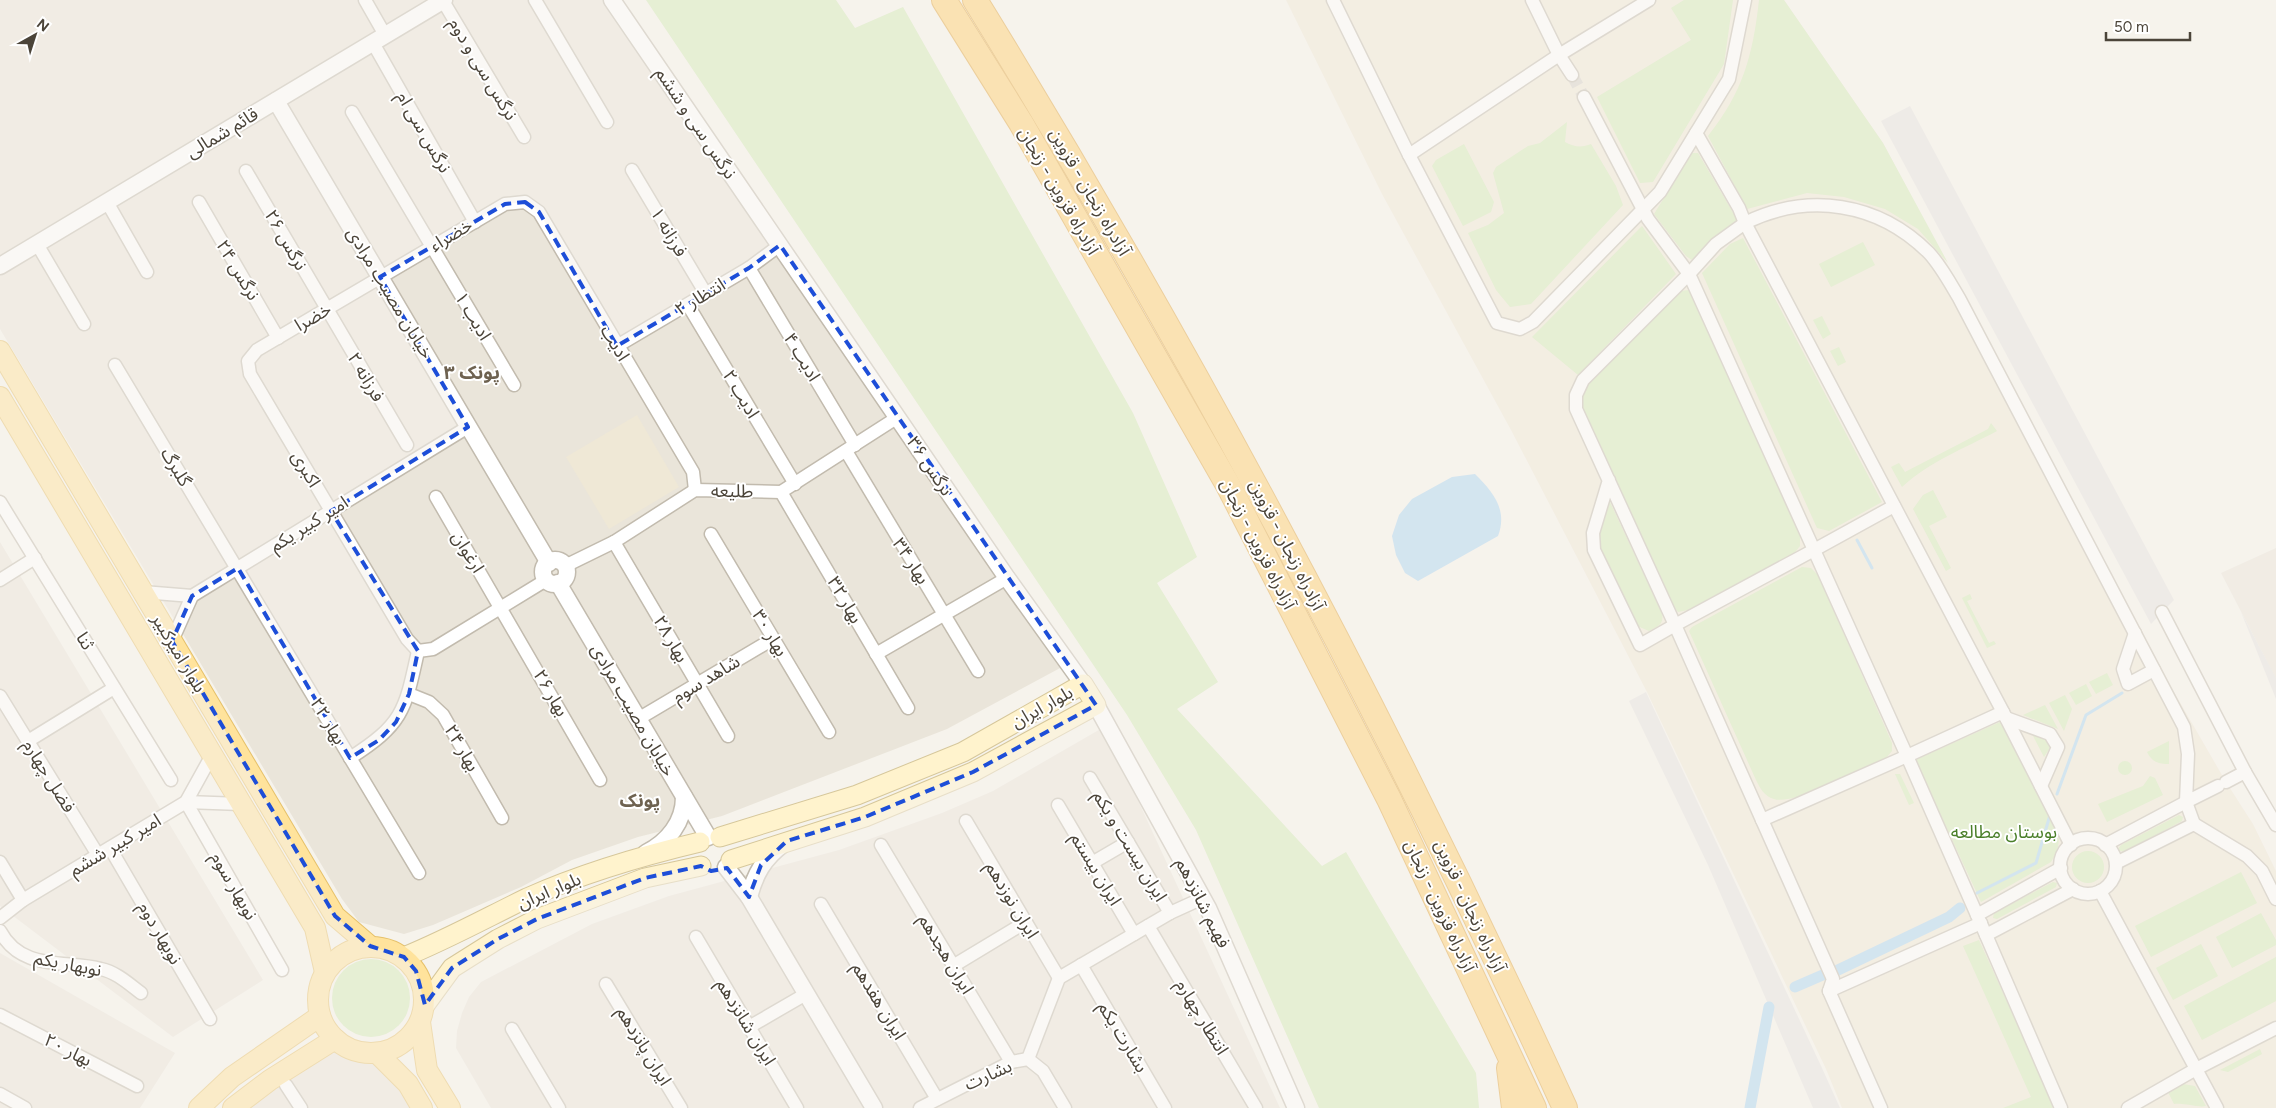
<svg xmlns="http://www.w3.org/2000/svg" width="2276" height="1108" font-family="Figtree,'Noto Sans Arabic',sans-serif">
	<style>
		.residential { fill: #eae5da }
		.education { fill: #efe8d6 }
		.green { fill: #d2eab5 }
		.parking { fill: #e5e3e0 }
		.water { fill: #a9d4f2 }
		.lines { fill: none; stroke-linecap: round; stroke-linejoin: round }
		.stream { stroke: #a9d4f2; stroke-width: 3 }
		.canal { stroke: #a9d4f2; stroke-width: 11 }
		.minor-tunnel { stroke: #d4d0c8; stroke-width: 12; stroke-dasharray: 12 6; stroke-linecap: butt }
		.minor-casing { stroke: #c2bbae; stroke-width: 15 }
		.tertiary-casing { stroke: #c2bbae; stroke-width: 19 }
		.secondary-casing { stroke: #d6c79b; stroke-width: 21 }
		.primary-casing { stroke: #e6c16a; stroke-width: 22 }
		.motorway-casing { stroke: #e0a43c; stroke-width: 26 }
		.minor { stroke: #fff; stroke-width: 12 }
		.tertiary { stroke: #fff; stroke-width: 16 }
		.secondary { stroke: #fff3cd; stroke-width: 19 }
		.primary { stroke: #ffe39c; stroke-width: 20 }
		.motorway { stroke: #ffcf6e; stroke-width: 24 }
		.marked { fill: none; stroke: #1d4ed8; stroke-width: 4; stroke-dasharray: 10 6; stroke-linejoin: round }
		.labels { text-anchor: middle; stroke-width: 4; stroke-linejoin: round; paint-order: stroke }
		.street-label { font-size: 18px; fill: #4b4439; stroke: #fff }
		.park-label { font-size: 18px; fill: #4a7f2a; stroke: #fff }
		.neighbourhood-label { font-size: 19px; font-weight: bold; fill: #6e6250; stroke: #fff }
	</style>
	<rect width="100%" height="100%" fill="#f6f3ec"/>
	<!-- residential -->
	<g class="residential">
		<polygon points="0,0 623,0 1062,667 947,729 722,816 638,837 572,860 521,887 433,925 404,934 359,922 342,899 0,329"/>
		<polygon points="0,542 263,980 173,1037 0,906"/>
		<polygon points="2276,548 2276,679 2221,573"/>
		<polygon points="1104,727 1280,1108 491,1108 456,1048 457,1031 462,1013 469,997 481,982 592,924 669,896 839,850 942,813 993,791"/>
		<polygon points="0,953 175,1053 140,1108 0,1108"/>
		<polygon points="331,1036 377,1053 422,1108 237,1108"/>
	</g>
	<!-- education -->
	<g class="education">
		<polygon points="1286,0 1784,0 1883,143 2174,692 2226,782 2253,824 2276,871 2276,1108 1842,1108 1826,1069 1647,692 1511,430 1382,194"/>
		<polygon points="637,415 679,487 609,529 566,457"/>
	</g>
	<!-- green -->
	<g class="green">
		<polygon points="646,0 836,0 855,28 903,7 1133,413 1197,557 1157,583 1218,682 1177,709 1322,866 1346,852 1476,1073 1479,1108 1319,1108 1196,830 1127,715"/>
		<polygon points="1684,0 1733,0 1724,64 1653,182 1640,183 1597,97 1691,40 1671,8"/>
		<path d="M1759,0H1784L1883,143L1948,263L1918,229L1885,209L1844,197L1807,193L1747,209L1708,136C1743,92 1753,55 1759,0Z"/>
		<path d="M1567,122L1565,142C1574,147 1582,148 1591,144L1616,186L1623,205L1531,304L1510,307L1496,290L1468,233L1488,225L1504,213L1493,173L1496,167L1528,146L1540,143Z"/>
		<polygon points="1464,144 1494,202 1491,212 1463,226 1432,166 1436,160"/>
		<polygon points="1692,153 1698,153 1738,221 1713,238 1692,260 1686,256 1654,214"/>
		<polygon points="1642,226 1676,274 1578,375 1532,337"/>
		<polygon points="1743,238 1882,502 1829,531 1817,528 1702,273 1730,244"/>
		<polygon points="1863,242 1875,265 1831,287 1819,264"/>
		<polygon points="1689,290 1695,297 1800,535 1800,546 1792,556 1688,610 1678,612 1672,606 1582,407 1581,396 1587,386 1680,291"/>
		<polygon points="1822,316 1831,334 1823,339 1813,320"/>
		<polygon points="1839,347 1846,362 1838,366 1830,351"/>
		<path d="M1991,423L1997,431C1965,448 1929,462 1902,487L1891,467L1899,463L1905,472L1988,429Z"/>
		<polygon points="1933,490 1947,517 1929,526 1951,568 1946,571 1913,509 1923,495"/>
		<path d="M1609,500L1662,613C1664,624 1659,626 1649,631L1635,625L1600,547L1599,534Z"/>
		<path d="M1802,567L1811,568L1818,575L1892,743V751L1886,758C1865,768 1793,806 1774,799C1764,796 1760,788 1756,780L1689,631L1692,627Z"/>
		<polygon points="1970,594 1972,599 1967,601 1989,643 1994,641 1996,644 1987,648 1962,598"/>
		<polygon points="2107,673 2113,685 2096,694 2089,682"/>
		<polygon points="2086,684 2092,696 2076,705 2069,693"/>
		<polygon points="2065,695 2072,709 2064,731 2049,703"/>
		<polygon points="2045,705 2058,729 2023,715"/>
		<path d="M2000,722L2057,824C2060,840 2060,848 2051,862L1981,902L1915,760Z"/>
		<polygon points="2032,734 2045,736 2049,741 2050,748 2044,757"/>
		<path d="M2169,741V764C2158,764 2152,762 2147,752Z"/>
		<circle cx="2125" cy="768" r="7"/>
		<polygon points="1895,774 1900,774 1914,803 1909,805"/>
		<polygon points="2150,776 2155,778 2163,795 2107,822 2098,804 2143,786"/>
		<polygon points="2179,815 2183,817 2182,821 2124,852 2117,850 2121,845"/>
		<circle cx="2088" cy="867" r="16"/>
		<polygon points="2241,872 2257,903 2151,957 2135,926"/>
		<polygon points="2053,882 2057,883 2056,887 1997,919 1993,918 1994,913"/>
		<polygon points="2261,913 2276,940 2276,945 2232,968 2216,937"/>
		<polygon points="1979,940 2054,1105 2052,1108 2003,1108 2031,1097 1963,946"/>
		<polygon points="2201,944 2218,976 2173,1000 2156,968"/>
		<polygon points="2276,957 2276,1001 2202,1040 2184,1006"/>
		<circle cx="371" cy="998" r="39"/>
		<polygon points="2260,1049 2262,1054 2228,1072 2220,1070"/>
		<path d="M2183,1084L2195,1086L2206,1106C2199,1108 2185,1103 2174,1104L2168,1092Z"/>
	</g>
	<!-- parking -->
	<g class="parking">
		<polygon points="1910,106 2174,600 2151,624 1881,121"/>
		<polygon points="2241,612 2276,678 2276,699"/>
		<polygon points="1646,692 1822,1068 1840,1108 1813,1108 1708,865 1629,701"/>
	</g>
	<!-- water -->
	<path class="water" d="M1475,474C1493,492 1508,510 1498,536L1418,581L1405,573L1396,555L1392,536L1399,515L1412,499L1452,477Z"/>
	<g class="lines">
		<!-- stream -->
		<g class="stream">
			<polyline points="1857,540 1872,568"/>
			<polyline points="2057,794 2086,715 2122,693"/>
			<polyline points="1977,893 2036,863 2050,815"/>
		</g>
		<!-- canal -->
		<g class="canal">
			<polyline points="1838,970 1949,917 1960,908"/>
			<polyline points="1795,987 1825,974"/>
			<polyline points="1750,1108 1769,1007"/>
		</g>
		<!-- minor-tunnel -->
		<polyline class="minor-tunnel" points="1572,75 1584,97"/>
		<!-- minor casing -->
		<g class="minor-casing">
			<g id="minor">
				<polyline points="365,0 385,35"/>
				<polyline points="535,0 607,122"/>
				<polyline points="1333,0 1409,155 1497,323 1520,329 1533,322 1660,192 1729,79 1745,0"/>
				<polyline points="1532,0 1559,55 1572,75"/>
				<polyline points="443,1 524,137"/>
				<polyline points="373,43 475,222"/>
				<polyline points="1584,97 1648,219 1689,274 1583,380 1576,395 1576,409 1675,625 1640,645 1594,550 1593,533 1609,480"/>
				<polyline points="352,112 514,385"/>
				<polyline points="1696,133 1739,208 1745,223 1716,244 1689,274 1814,550 1894,506"/>
				<polyline points="1409,155 1559,55 1649,0"/>
				<polyline points="632,170 706,294"/>
				<polyline points="246,171 407,445"/>
				<polyline points="107,202 147,272"/>
				<polyline points="199,202 278,338"/>
				<polyline points="37,244 84,324"/>
				<polyline points="749,268 855,445"/>
				<polyline points="688,305 795,484"/>
				<polyline points="617,346 749,268 780,245"/>
				<polyline points="115,365 419,873"/>
				<polyline points="846,451 978,671"/>
				<polyline points="781,492 908,708"/>
				<polyline points="436,497 600,780"/>
				<polyline points="0,502 171,780"/>
				<polyline points="711,534 829,732"/>
				<polyline points="614,542 728,736"/>
				<polyline points="565,566 614,542 695,490 781,492 898,417"/>
				<polyline points="0,580 35,558"/>
				<polyline points="143,592 192,596"/>
				<polyline points="2162,612 2245,772"/>
				<polyline points="2135,633 2123,669 2128,684 2154,670"/>
				<polyline points="172,641 192,596 468,427"/>
				<polyline points="418,651 407,639 250,374 248,361 257,350 505,204 525,202 539,212 693,472 695,490"/>
				<polyline points="418,651 433,649 546,580"/>
				<polyline points="876,654 1007,578"/>
				<polyline points="409,694 429,702 443,715 502,818"/>
				<polyline points="0,696 98,855"/>
				<polyline points="2006,718 2050,734 2058,747 2041,786"/>
				<polyline points="638,719 773,639"/>
				<polyline points="28,741 114,688"/>
				<path d="M350,758C403,724 405,711 418,651"/>
				<polyline points="1090,778 1170,913"/>
				<polyline points="2226,782 2245,772 2276,825"/>
				<polyline points="186,802 282,970"/>
				<polyline points="186,802 241,804"/>
				<polyline points="1058,805 1134,934"/>
				<polyline points="1762,820 1907,756 1977,915"/>
				<polyline points="966,821 1059,978"/>
				<circle cx="2088" cy="866" r="28"/>
				<polyline points="881,845 1011,1062"/>
				<path d="M2071,845L2003,712L1745,223C1808,192 1878,202 1929,253C1941,266 1950,283 1959,298L2184,727L2188,754L2186,802L2218,786"/>
				<polyline points="2105,845 2186,802 2194,824"/>
				<polyline points="110,848 210,1019"/>
				<polyline points="0,862 23,900"/>
				<polyline points="1092,863 1128,842"/>
				<polyline points="2116,863 2194,824 2247,856 2262,871 2276,899"/>
				<polyline points="2061,868 1977,915 1986,935 2073,889"/>
				<polyline points="2100,891 2196,1069 2276,1028"/>
				<polyline points="821,904 937,1099"/>
				<polyline points="0,918 23,900 186,802 212,755"/>
				<polyline points="1148,926 1256,1108"/>
				<path d="M0,931C21,971 65,960 101,969C116,972 129,984 141,993"/>
				<polyline points="1986,935 2061,1108"/>
				<polyline points="696,937 797,1108"/>
				<polyline points="1081,965 1165,1108"/>
				<polyline points="953,966 1026,922"/>
				<polyline points="606,984 681,1108"/>
				<polyline points="1829,991 1981,923"/>
				<polyline points="0,1015 137,1086"/>
				<polyline points="749,1027 806,994"/>
				<polyline points="512,1029 559,1108"/>
				<polyline points="1028,1059 1059,978 1170,913 1203,898"/>
				<polyline points="286,1085 301,1108"/>
				<polyline points="0,1094 25,1108"/>
				<polyline points="920,1108 1011,1062 1028,1059 1043,1071 1065,1108"/>
				<polyline points="1881,1108 1829,991 1833,979 1675,625 1814,550 1907,756 2003,712"/>
				<polyline points="2128,1108 2196,1069 2217,1108"/>
			</g>
		</g>
		<!-- tertiary casing -->
		<g class="tertiary-casing">
			<g id="tertiary">
				<polyline points="612,0 1007,578 1083,684"/>
				<polyline points="276,101 549,563"/>
				<polyline points="0,266 444,0"/>
				<circle cx="555" cy="572" r="12"/>
				<polyline points="558,583 708,837"/>
				<polyline points="1096,705 1208,908 1296,1108"/>
				<path d="M646,853C668,842 684,822 684,797"/>
				<polyline points="726,867 749,897 874,1108"/>
				<path d="M749,897C755,874 764,858 783,844"/>
			</g>
		</g>
		<!-- secondary casing -->
		<g class="secondary-casing">
			<g id="secondary">
				<polyline points="720,837 857,795 963,752 1083,684 1096,705 973,772 865,817 731,860"/>
				<path d="M404,957C446,940 486,918 527,898C583,873 641,856 700,842"/>
				<polyline points="425,1005 452,968 498,939 537,919 645,878 701,866"/>
			</g>
		</g>
		<!-- primary casing -->
		<g class="primary-casing">
			<g id="primary">
				<polyline points="0,351 335,916 370,946"/>
				<polyline points="0,397 315,928 325,972"/>
				<circle cx="371" cy="1000" r="53"/>
				<polyline points="420,1022 427,1070 450,1108"/>
				<polyline points="377,1053 408,1084 422,1108"/>
				<polyline points="199,1108 232,1077 320,1016"/>
				<polyline points="233,1108 270,1080 335,1039"/>
			</g>
		</g>
		<!-- motorway casing -->
		<g class="motorway-casing">
			<g id="motorway">
				<polyline points="944,0 1021,123 1228,485 1389,799 1534,1108"/>
				<path d="M975,0C1195,357 1391,727 1565,1108"/>
				<polyline points="1509,1068 1514,1108"/>
			</g>
		</g>
		<!-- minor -->
		<use href="#minor" class="minor"/>
		<!-- tertiary -->
		<use href="#tertiary" class="tertiary"/>
		<!-- secondary -->
		<use href="#secondary" class="secondary"/>
		<!-- primary -->
		<use href="#primary" class="primary"/>
		<!-- motorway -->
		<use href="#motorway" class="motorway"/>
	</g>
	<!-- marked area -->
	<path d="M0 0H2276V1108H0ZM525,202L539,212L617,346L749,268L780,245L1096,705L973,772L865,817L787,841L761,865L749,897L727,868L711,871L701,866L645,878L537,919L498,939L452,968L425,1005L416,971L404,957L370,946L335,916L172,641L192,596L238,568L350,758L379,740L396,722L409,694L418,651L331,511L468,427L380,277L505,204Z" fill="#f6f3ec" fill-opacity=".55" fill-rule="evenodd"/>
	<path class="marked" d="M525,202L539,212L617,346L749,268L780,245L1096,705L973,772L865,817L787,841L761,865L749,897L727,868L711,871L701,866L645,878L537,919L498,939L452,968L425,1005L416,971L404,957L370,946L335,916L172,641L192,596L238,568L350,758L379,740L396,722L409,694L418,651L331,511L468,427L380,277L505,204Z"/>
	<g class="labels">
		<!-- street labels -->
		<g class="street-label">
			<text transform="translate(483 69) rotate(59)" y="6">نرگس سی و دوم</text>
			<text transform="translate(696 123) rotate(56)" y="6">نرگس سی و ششم</text>
			<text transform="translate(424 132) rotate(60)" y="6">نرگس سی ام</text>
			<text transform="translate(222 133) rotate(-31)" y="6">قائم شمالی</text>
			<text transform="translate(1059 191) rotate(60)" y="6">آزادراه قزوین - زنجان</text>
			<text transform="translate(1090 192) rotate(60)" y="6">آزادراه زنجان - قزوین</text>
			<text transform="translate(669 232) rotate(59)" y="6">فرزانه ۱</text>
			<text transform="translate(451 235) rotate(-31)" y="6">خضراء</text>
			<text transform="translate(286 240) rotate(60)" y="6">نرگس ۲۶</text>
			<text transform="translate(238 270) rotate(59)" y="6">نرگس ۲۴</text>
			<text transform="translate(390 293) rotate(59)" y="6">خیابان مصیب مرادی</text>
			<text transform="translate(700 297) rotate(-31)" y="6">انتظار ۲</text>
			<text transform="translate(473 316) rotate(59)" y="6">ادیب ۱</text>
			<text transform="translate(313 317) rotate(-30)" y="6">خضرا</text>
			<text transform="translate(615 343) rotate(59)" y="6">ادیب</text>
			<text transform="translate(802 357) rotate(59)" y="6">ادیب ۴</text>
			<text transform="translate(366 377) rotate(59)" y="6">فرزانه ۲</text>
			<text transform="translate(741 394) rotate(59)" y="6">ادیب ۲</text>
			<text transform="translate(930 466) rotate(56)" y="6">نرگس ۳۶</text>
			<text transform="translate(176 467) rotate(59)" y="6">گلبرگ</text>
			<text transform="translate(306 469) rotate(59)" y="6">اکبری</text>
			<text transform="translate(732 491) rotate(1)" y="6">طلیعه</text>
			<text transform="translate(309 524) rotate(-32)" y="6">امیر کبیر یکم</text>
			<text transform="translate(1258 544) rotate(63)" y="6">آزادراه قزوین - زنجان</text>
			<text transform="translate(1287 545) rotate(63)" y="6">آزادراه زنجان - قزوین</text>
			<text transform="translate(468 552) rotate(59)" y="6">ارغوان</text>
			<text transform="translate(911 561) rotate(57)" y="6">بهار ۳۴</text>
			<text transform="translate(845 600) rotate(60)" y="6">بهار ۳۲</text>
			<text transform="translate(770 633) rotate(59)" y="6">بهار ۳۰</text>
			<text transform="translate(671 639) rotate(60)" y="6">بهار ۲۸</text>
			<text transform="translate(85 641) rotate(58)" y="6">ثنا</text>
			<text transform="translate(179 653) rotate(59)" y="6">بلوار امیرکبیر</text>
			<text transform="translate(706 679) rotate(-31)" y="6">شاهد سوم</text>
			<text transform="translate(551 693) rotate(60)" y="6">بهار ۲۶</text>
			<text transform="translate(1042 707) rotate(-29)" y="6">بلوار ایران</text>
			<text transform="translate(633 710) rotate(60)" y="6">خیابان مصیب مرادی</text>
			<text transform="translate(328 721) rotate(59)" y="6">بهار ۲۲</text>
			<text transform="translate(462 748) rotate(60)" y="6">بهار ۲۴</text>
			<text transform="translate(49 776) rotate(58)" y="6">فضل چهارم</text>
			<text transform="translate(115 845) rotate(-31)" y="6">امیر کبیر ششم</text>
			<text transform="translate(1130 846) rotate(59)" y="6">ایران بیست و یکم</text>
			<text transform="translate(1096 869) rotate(59)" y="6">ایران بیستم</text>
			<text transform="translate(234 886) rotate(60)" y="6">نوبهار سوم</text>
			<text transform="translate(549 891) rotate(-23)" y="6">بلوار ایران</text>
			<text transform="translate(1012 900) rotate(59)" y="6">ایران نوزدهم</text>
			<text transform="translate(1203 903) rotate(63)" y="6">فهیم شانزدهم</text>
			<text transform="translate(1440 906) rotate(65)" y="6">آزادراه قزوین - زنجان</text>
			<text transform="translate(1470 906) rotate(65)" y="6">آزادراه زنجان - قزوین</text>
			<text transform="translate(160 933) rotate(60)" y="6">نوبهار دوم</text>
			<text transform="translate(946 954) rotate(59)" y="6">ایران هجدهم</text>
			<text transform="translate(68 964) rotate(11)" y="6">نوبهار یکم</text>
			<text transform="translate(879 1001) rotate(59)" y="6">ایران هفدهم</text>
			<text transform="translate(1202 1017) rotate(59)" y="6">انتظار چهارم</text>
			<text transform="translate(746 1022) rotate(59)" y="6">ایران شانزدهم</text>
			<text transform="translate(1123 1037) rotate(59)" y="6">بشارت یکم</text>
			<text transform="translate(644 1046) rotate(59)" y="6">ایران پانزدهم</text>
			<text transform="translate(68 1050) rotate(27)" y="6">بهار ۲۰</text>
			<text transform="translate(988 1075) rotate(-24)" y="6">بشارت</text>
		</g>
		<!-- park labels -->
		<g class="park-label">
			<text x="2004" y="838">بوستان مطالعه</text>
		</g>
		<!-- neighbourhood labels -->
		<g class="neighbourhood-label">
			<text x="472" y="379">پونک ۳</text>
			<text x="640" y="807">پونک</text>
		</g>
	</g>
	<!-- north arrow -->
	<g transform="translate(35 35) rotate(39)" stroke="#ffffff" stroke-width="4" paint-order="stroke">
	<path d="M0-4L9 19L0 12L-9 19Z" fill="#4b4439"/>
	<text y="-8" font-size="14" font-weight="bold" text-anchor="middle" fill="#4b4439">N</text>
	</g>
	<!-- scale -->
	<path d="M2106 32v8h84v-8" fill="none" stroke="#4b4439" stroke-width="2.5"/>
	<text x="2114" y="32" font-size="15" fill="#4b4439" stroke="#ffffff" stroke-width="4" paint-order="stroke">50 m</text>
</svg>
